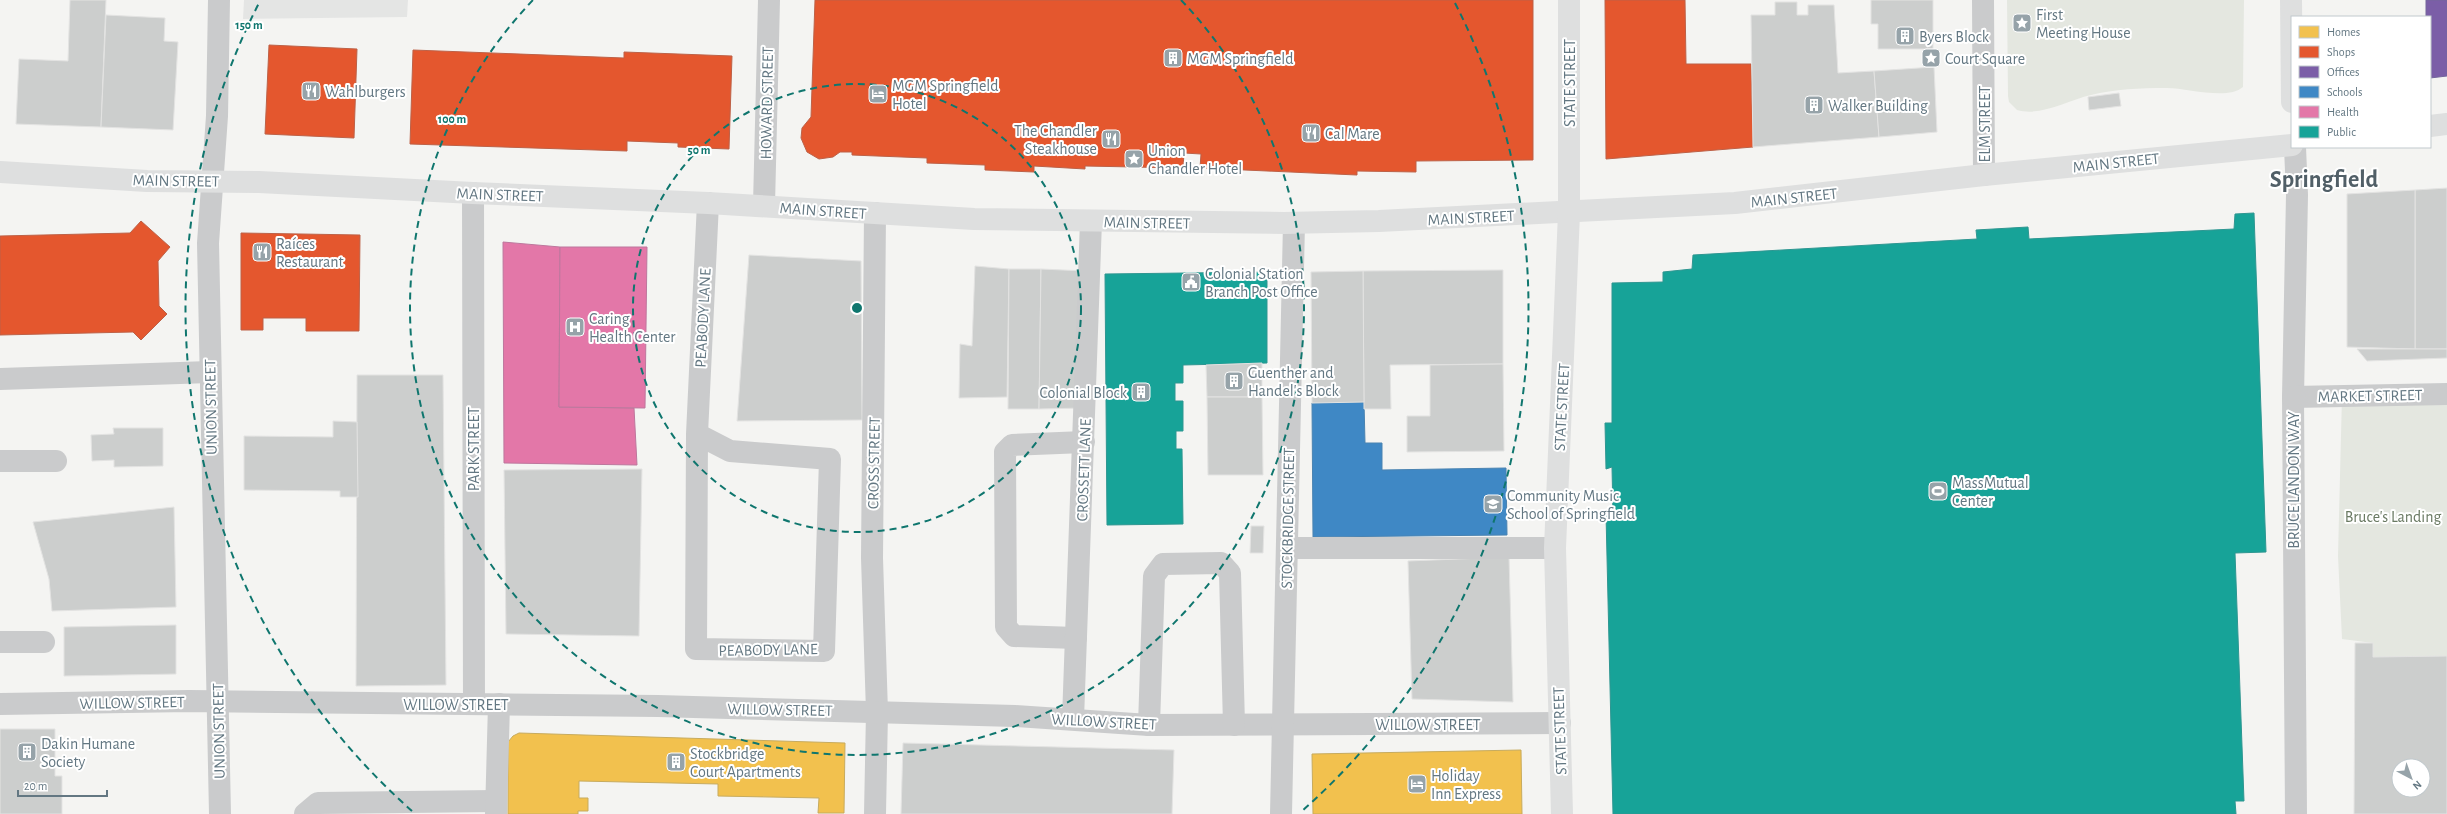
<svg xmlns="http://www.w3.org/2000/svg" width="2447" height="814" font-family="'Alegreya Sans',sans-serif">
	<style>
		.built { fill: #e4e5e4 }
		.green { fill: #e4e7e0 }
		.homes { fill: #f2c14e; stroke: #c7ab5e }
		.shops { fill: #e4572e; stroke: #bd6147 }
		.offices { fill: #7b5ea7; stroke: #74669c }
		.schools { fill: #3f88c5; stroke: #4a83b1 }
		.health { fill: #e377a8; stroke: #bd779d }
		.public { fill: #17a398; stroke: #2e9691 }
		.building { fill: #cccecd; stroke: #e3e3e2; fill-rule: evenodd }
		.lines { fill: none; stroke-linecap: round; stroke-linejoin: round }
		.minor { stroke: #cacbcc; stroke-width: 22 }
		.major { stroke: #dedfdf; stroke-width: 22 }
		.ring { fill: none; stroke: #0f766e; stroke-width: 2; stroke-dasharray: 7 5 }
		.labels { text-anchor: middle; stroke-width: 4; stroke-linejoin: round; paint-order: stroke }
		.poi-label { font-size: 16px; fill: #637782; stroke: #fff; text-anchor: start }
		.street-label { font-size: 16px; fill: #637782; stroke: #fff }
		.park-label { font-size: 16px; fill: #697962; stroke: #fff }
		.town-label { font-size: 24px; font-weight: bold; fill: #515f67; stroke: #fff }
		.centre { fill: #0f766e; stroke: #fff; stroke-width: 2 }
		.ring-label { font-size: 12px; text-anchor: middle; font-weight: bold; fill: #0f766e; stroke: #fff; stroke-width: 4; stroke-linejoin: round; paint-order: stroke }
	</style>
	<rect width="100%" height="100%" fill="#f4f4f2"/>
	<!-- built -->
	<polygon class="built" points="244,0 408,0 407,17 243,19"/>
	<!-- green -->
	<g class="green">
		<path d="M2007,0H2244L2243,87C2227,101 2184,87 2165,88C2141,88 2114,89 2091,95C2068,100 2041,117 2017,110L2009,102L2008,96Z"/>
		<polygon points="2447,394 2447,656 2373,657 2373,643 2342,639 2338,556 2342,396"/>
	</g>
	<!-- homes -->
	<g class="homes">
		<polygon points="519,733 845,743 844,813 818,813 819,798 718,796 718,784 579,781 579,798 588,798 588,811 578,811 578,814 508,814 508,742 513,736"/>
		<polygon points="1521,750 1522,814 1313,814 1312,754"/>
	</g>
	<!-- shops -->
	<g class="shops">
		<polygon points="815,0 1533,0 1533,160 1416,161 1416,172 1357,171 1357,175 1200,168 1201,154 1184,153 1183,168 1085,166 1085,169 1034,166 1034,172 985,170 985,165 927,163 927,158 852,155 852,152 840,152 833,157 819,159 807,152 801,138 802,128 811,117"/>
		<polygon points="1605,0 1685,0 1686,64 1751,64 1753,147 1606,159"/>
		<polygon points="269,45 357,49 354,138 265,134"/>
		<polygon points="413,50 624,58 624,52 732,56 729,149 678,147 678,143 627,141 627,151 410,144"/>
		<polygon points="141,221 170,247 158,261 159,306 167,314 141,340 133,332 0,335 0,236 130,233"/>
		<polygon points="241,233 360,235 359,331 306,331 306,318 263,318 263,330 241,330"/>
	</g>
	<!-- offices -->
	<polygon class="offices" points="2426,0 2447,0 2447,76 2430,78 2430,17 2426,17"/>
	<!-- schools -->
	<polygon class="schools" points="1364,402 1365,443 1382,443 1382,470 1506,468 1507,535 1313,537 1312,403"/>
	<!-- health -->
	<g class="health">
		<polygon points="503,242 560,247 559,407 634,408 637,465 504,463"/>
		<polygon points="560,247 647,247 645,408 559,407"/>
	</g>
	<!-- public -->
	<g class="public">
		<polygon points="2254,213 2266,552 2235,553 2244,801 2235,801 2236,814 1613,814 1606,514 1613,514 1612,467 1606,469 1605,423 1612,423 1612,283 1663,282 1663,272 1692,269 1693,255 1977,239 1976,230 2028,227 2029,239 2234,229 2235,214"/>
		<polygon points="1267,272 1267,363 1183,365 1183,383 1175,383 1175,401 1183,401 1183,431 1176,431 1176,449 1182,449 1183,524 1107,525 1105,274"/>
	</g>
	<!-- building -->
	<g class="building">
		<polygon points="70,0 106,0 101,127 16,124 19,59 68,61"/>
		<polygon points="1871,0 1933,0 1933,49 1878,49 1878,24 1871,24"/>
		<polygon points="1775,2 1797,2 1797,15 1808,15 1808,5 1834,5 1838,73 1874,71 1879,137 1753,147 1751,15 1775,15"/>
		<polygon points="106,15 165,18 164,41 178,42 173,130 101,127"/>
		<polygon points="1934,67 1937,132 1879,137 1874,71"/>
		<polygon points="2119,93 2121,106 2089,110 2088,97"/>
		<polygon points="2447,188 2447,349 2415,349 2415,190"/>
		<polygon points="2415,190 2415,349 2347,347 2347,194"/>
		<polygon points="749,255 861,261 862,420 737,421"/>
		<polygon points="975,266 1009,269 1007,397 959,398 960,344 972,346"/>
		<polygon points="1009,269 1041,269 1039,409 1008,409"/>
		<polygon points="1041,269 1085,271 1083,408 1039,409"/>
		<polygon points="1503,270 1503,364 1390,365 1391,409 1364,409 1363,271"/>
		<polygon points="1363,271 1364,402 1312,403 1311,272"/>
		<polygon points="2357,349 2447,349 2447,358 2367,361"/>
		<polygon points="1262,363 1262,397 1207,397 1206,365"/>
		<polygon points="1503,364 1504,451 1407,452 1407,416 1430,416 1430,365"/>
		<polygon points="357,375 443,375 446,685 356,686"/>
		<polygon points="1207,397 1262,397 1263,475 1208,475"/>
		<polygon points="333,421 357,422 358,497 340,497 340,491 244,490 244,436 333,437"/>
		<polygon points="113,428 163,428 163,466 114,467 114,460 92,461 91,435 114,434"/>
		<polygon points="642,469 639,636 506,634 504,470"/>
		<polygon points="174,507 176,607 52,611 49,579 33,522"/>
		<polygon points="1251,526 1264,526 1263,553 1250,553"/>
		<polygon points="1509,557 1513,702 1412,699 1408,561"/>
		<polygon points="176,625 176,674 64,676 64,627"/>
		<path d="M2355,643H2373V657L2447,656V814H2354ZM2399,766H2423V790H2399Z"/>
		<polygon points="0,729 55,729 55,776 62,776 62,814 0,814"/>
		<polygon points="903,743 1174,750 1172,814 901,814"/>
	</g>
	<g class="lines">
		<!-- minor -->
		<g class="minor">
			<polyline points="219,0 217,116 208,243 220,814"/>
			<polyline points="1983,0 1984,175"/>
			<polyline points="2295,147 2297,195 2293,397 2296,814"/>
			<polyline points="473,193 474,704"/>
			<polyline points="764,205 769,0"/>
			<polyline points="875,213 872,558 877,712 875,814"/>
			<polyline points="0,379 210,372"/>
			<polyline points="2293,397 2447,394"/>
			<polyline points="697,434 730,451 830,459 824,651 696,649 697,434 708,203"/>
			<polyline points="0,461 56,461"/>
			<polyline points="1287,548 1555,548"/>
			<polyline points="1076,638 1014,636 1006,627 1005,452 1012,445 1084,442"/>
			<polyline points="0,642 44,642"/>
			<polyline points="0,704 189,701 658,706 1015,716 1149,725 1560,723"/>
			<polyline points="1073,719 1091,221"/>
			<polyline points="1149,725 1154,576 1163,564 1221,563 1230,573 1234,725"/>
			<polyline points="305,814 318,803 496,801"/>
			<polyline points="496,814 499,704"/>
			<polyline points="1281,814 1294,223"/>
		</g>
		<!-- major -->
		<g class="major">
			<polyline points="2291,0 2292,102"/>
			<polyline points="2430,126 2447,124"/>
			<polyline points="0,172 147,181 259,182 473,193 708,203 974,219 1284,223 1379,221 1735,203 1984,175 2292,145"/>
			<polyline points="1562,814 1555,548 1569,213 1569,0"/>
		</g>
	</g>
	<!-- distance rings -->
	<g class="ring">
		<circle cx="857" cy="308" r="224"/>
		<path d="M1181 0A447 447 0 1 1 533 0"/>
		<path d="M412 811A671 671 0 0 1 259 3M1455 3A671 671 0 0 1 1302 811"/>
	</g>
	<!-- icons -->
	<defs>
		<g id="sight-square" transform="scale(1)"><rect x="-9" y="-9" width="18" height="18" rx="4" fill="#96a3a9" stroke="#fff"/><path d="M0-6L1.8-2.2L6-1.7L2.9 1.2L3.7 5.4L0 3.3L-3.7 5.4L-2.9 1.2L-6-1.7L-1.8-2.2Z" fill="#fff"/></g>
		<g id="building-square" transform="scale(1)"><rect x="-9" y="-9" width="18" height="18" rx="4" fill="#96a3a9" stroke="#fff"/><path d="M-4-6H4V6H1V3H-1V6H-4ZM-2.5-4.3h1.7v1.8h-1.7ZM.8-4.3h1.7v1.8H.8ZM-2.5-1h1.7V.8h-1.7ZM.8-1h1.7V.8H.8Z" fill="#fff"/></g>
		<g id="restaurant-square" transform="scale(1)"><rect x="-9" y="-9" width="18" height="18" rx="4" fill="#96a3a9" stroke="#fff"/><path d="M-5-6h1v4h1v-4h1v4h1v-4h1v5L-1.5 .5V6h-2V.5L-5-1ZM5-6V6H3V1.5H1.5Q1.5-4 5-6Z" fill="#fff"/></g>
		<g id="hotel-square" transform="scale(1)"><rect x="-9" y="-9" width="18" height="18" rx="4" fill="#96a3a9" stroke="#fff"/><path d="M-6-4.5h1.5V1H6V5H4.5V3h-9V5H-6ZM-4 0a1.8 1.8 0 1 1 3.6 0ZM.5 0V-2.5h3Q6-2.5 6 0Z" fill="#fff"/></g>
		<g id="civic-square" transform="scale(1)"><rect x="-9" y="-9" width="18" height="18" rx="4" fill="#96a3a9" stroke="#fff"/><path d="M-.6-6.5H3V-4.5H.6V-3L4-1V1h2V6H-6V1h2V-1L-.6-3ZM-1.2 2.5V6h2.4V2.5Z" fill="#fff"/></g>
		<g id="hospital-square" transform="scale(1)"><rect x="-9" y="-9" width="18" height="18" rx="4" fill="#96a3a9" stroke="#fff"/><path d="M-5-5h3v3.5h4V-5h3V5h-3V1.5h-4V5h-3Z" fill="#fff"/></g>
		<g id="stadium-square" transform="scale(1)"><rect x="-9" y="-9" width="18" height="18" rx="4" fill="#96a3a9" stroke="#fff"/><path d="M0-5a6.5 5 0 1 0 0 10a6.5 5 0 1 0 0-10ZM-3.5-1.8h7v3.6h-7Z" fill="#fff"/></g>
		<g id="school-square" transform="scale(1)"><rect x="-9" y="-9" width="18" height="18" rx="4" fill="#96a3a9" stroke="#fff"/><path d="M0-5L7-2L0 1L-7-2ZM-4 1L0 2.5L4 1V4Q0 6-4 4Z" fill="#fff"/></g>
	</defs>
	<g fill-rule="evenodd">
		<use href="#sight-square" x="2022" y="23"/>
		<use href="#building-square" x="1905" y="36"/>
		<use href="#building-square" x="1173" y="58"/>
		<use href="#sight-square" x="1931" y="58"/>
		<use href="#restaurant-square" x="311" y="91"/>
		<use href="#hotel-square" x="878" y="94"/>
		<use href="#building-square" x="1814" y="105"/>
		<use href="#restaurant-square" x="1311" y="133"/>
		<use href="#restaurant-square" x="1111" y="139"/>
		<use href="#sight-square" x="1134" y="159"/>
		<use href="#restaurant-square" x="262" y="252"/>
		<use href="#civic-square" x="1191" y="282"/>
		<use href="#hospital-square" x="575" y="327"/>
		<use href="#building-square" x="1234" y="381"/>
		<use href="#building-square" x="1141" y="392"/>
		<use href="#stadium-square" x="1938" y="491"/>
		<use href="#school-square" x="1493" y="504"/>
		<use href="#building-square" x="27" y="752"/>
		<use href="#building-square" x="676" y="762"/>
		<use href="#hotel-square" x="1417" y="784"/>
	</g>
	<g class="labels">
		<!-- poi labels -->
		<g class="poi-label">
			<text x="2036" y="20">First<tspan x="2036" dy="18">Meeting House</tspan></text>
			<text x="1919" y="42">Byers Block</text>
			<text x="1187" y="64">MGM Springfield</text>
			<text x="1945" y="64">Court Square</text>
			<text x="892" y="91">MGM Springfield<tspan x="892" dy="18">Hotel</tspan></text>
			<text x="325" y="97">Wahlburgers</text>
			<text x="1828" y="111">Walker Building</text>
			<text x="1097" y="136" text-anchor="end">The Chandler<tspan x="1097" dy="18">Steakhouse</tspan></text>
			<text x="1325" y="139">Cal Mare</text>
			<text x="1148" y="156">Union<tspan x="1148" dy="18">Chandler Hotel</tspan></text>
			<text x="276" y="249">Raíces<tspan x="276" dy="18">Restaurant</tspan></text>
			<text x="1205" y="279">Colonial Station<tspan x="1205" dy="18">Branch Post Office</tspan></text>
			<text x="589" y="324">Caring<tspan x="589" dy="18">Health Center</tspan></text>
			<text x="1248" y="378">Guenther and<tspan x="1248" dy="18">Handel's Block</tspan></text>
			<text x="1127" y="398" text-anchor="end">Colonial Block</text>
			<text x="1952" y="488">MassMutual<tspan x="1952" dy="18">Center</tspan></text>
			<text x="1507" y="501">Community Music<tspan x="1507" dy="18">School of Springfield</tspan></text>
			<text x="41" y="749">Dakin Humane<tspan x="41" dy="18">Society</tspan></text>
			<text x="690" y="759">Stockbridge<tspan x="690" dy="18">Court Apartments</tspan></text>
			<text x="1431" y="781">Holiday<tspan x="1431" dy="18">Inn Express</tspan></text>
		</g>
		<!-- street labels -->
		<g class="street-label">
			<text transform="translate(1569 83) rotate(-90)" y="6">STATE STREET</text>
			<text transform="translate(766 103) rotate(-89)" y="6">HOWARD STREET</text>
			<text transform="translate(1984 124) rotate(-90)" y="6">ELM STREET</text>
			<text transform="translate(2116 162) rotate(-6)" y="6">MAIN STREET</text>
			<text transform="translate(176 180) rotate(1)" y="6">MAIN STREET</text>
			<text transform="translate(500 194) rotate(2)" y="6">MAIN STREET</text>
			<text transform="translate(1794 197) rotate(-6)" y="6">MAIN STREET</text>
			<text transform="translate(823 210) rotate(4)" y="6">MAIN STREET</text>
			<text transform="translate(1471 217) rotate(-3)" y="6">MAIN STREET</text>
			<text transform="translate(1147 222) rotate(1)" y="6">MAIN STREET</text>
			<text transform="translate(702 318) rotate(-87)" y="6">PEABODY LANE</text>
			<text transform="translate(2370 395) rotate(-1)" y="6">MARKET STREET</text>
			<text transform="translate(210 407) rotate(-91)" y="6">UNION STREET</text>
			<text transform="translate(1561 407) rotate(-87)" y="6">STATE STREET</text>
			<text transform="translate(473 449) rotate(-90)" y="6">PARK STREET</text>
			<text transform="translate(873 463) rotate(-89)" y="6">CROSS STREET</text>
			<text transform="translate(1083 470) rotate(-88)" y="6">CROSSETT LANE</text>
			<text transform="translate(2293 480) rotate(-90)" y="6">BRUCE LANDON WAY</text>
			<text transform="translate(1287 518) rotate(-89)" y="6">STOCKBRIDGE STREET</text>
			<text transform="translate(768 649) rotate(-1)" y="6">PEABODY LANE</text>
			<text transform="translate(132 702) rotate(-1)" y="6">WILLOW STREET</text>
			<text x="456" y="710">WILLOW STREET</text>
			<text transform="translate(780 709) rotate(1)" y="6">WILLOW STREET</text>
			<text transform="translate(1104 721) rotate(3)" y="6">WILLOW STREET</text>
			<text x="1428" y="730">WILLOW STREET</text>
			<text transform="translate(218 731) rotate(-91)" y="6">UNION STREET</text>
			<text transform="translate(1559 731) rotate(-92)" y="6">STATE STREET</text>
		</g>
		<!-- park labels -->
		<g class="park-label">
			<text x="2393" y="522">Bruce's Landing</text>
		</g>
		<!-- town labels -->
		<g class="town-label">
			<text x="2324" y="187">Springfield</text>
		</g>
	</g>
	<circle cx="857" cy="308" r="6" class="centre"/>
	<g class="ring-label">
		<text x="249" y="29">150 m</text>
		<text x="452" y="123">100 m</text>
		<text x="699" y="154">50 m</text>
	</g>
	<!-- legend -->
	<rect x="2291" y="16" width="140" height="132" fill="#ffffff" stroke="#c1c9cd"/>
	<rect x="2299" y="26" width="20" height="12" fill="#f2c14e" stroke="#c1c9cd"/>
	<text x="2327" y="36" font-size="12" fill="#637782">Homes</text>
	<rect x="2299" y="46" width="20" height="12" fill="#e4572e" stroke="#c1c9cd"/>
	<text x="2327" y="56" font-size="12" fill="#637782">Shops</text>
	<rect x="2299" y="66" width="20" height="12" fill="#7b5ea7" stroke="#c1c9cd"/>
	<text x="2327" y="76" font-size="12" fill="#637782">Offices</text>
	<rect x="2299" y="86" width="20" height="12" fill="#3f88c5" stroke="#c1c9cd"/>
	<text x="2327" y="96" font-size="12" fill="#637782">Schools</text>
	<rect x="2299" y="106" width="20" height="12" fill="#e377a8" stroke="#c1c9cd"/>
	<text x="2327" y="116" font-size="12" fill="#637782">Health</text>
	<rect x="2299" y="126" width="20" height="12" fill="#17a398" stroke="#c1c9cd"/>
	<text x="2327" y="136" font-size="12" fill="#637782">Public</text>
	<!-- north arrow -->
	<g transform="translate(2411 778) rotate(139)"><circle r="19" fill="#ffffff" stroke="#c1c9cd"/>
	<path d="M0-3L7 15L0 10L-7 15Z" fill="#96a3a9"/>
	<text y="-6" font-size="11" font-weight="bold" text-anchor="middle" fill="#637782">N</text>
	</g>
	<!-- scale -->
	<path d="M18 790v6h89v-6" fill="none" stroke="#637782" stroke-width="2"/>
	<text x="24" y="790" font-size="12" fill="#637782" stroke="#ffffff" stroke-width="3" paint-order="stroke">20 m</text>
</svg>
